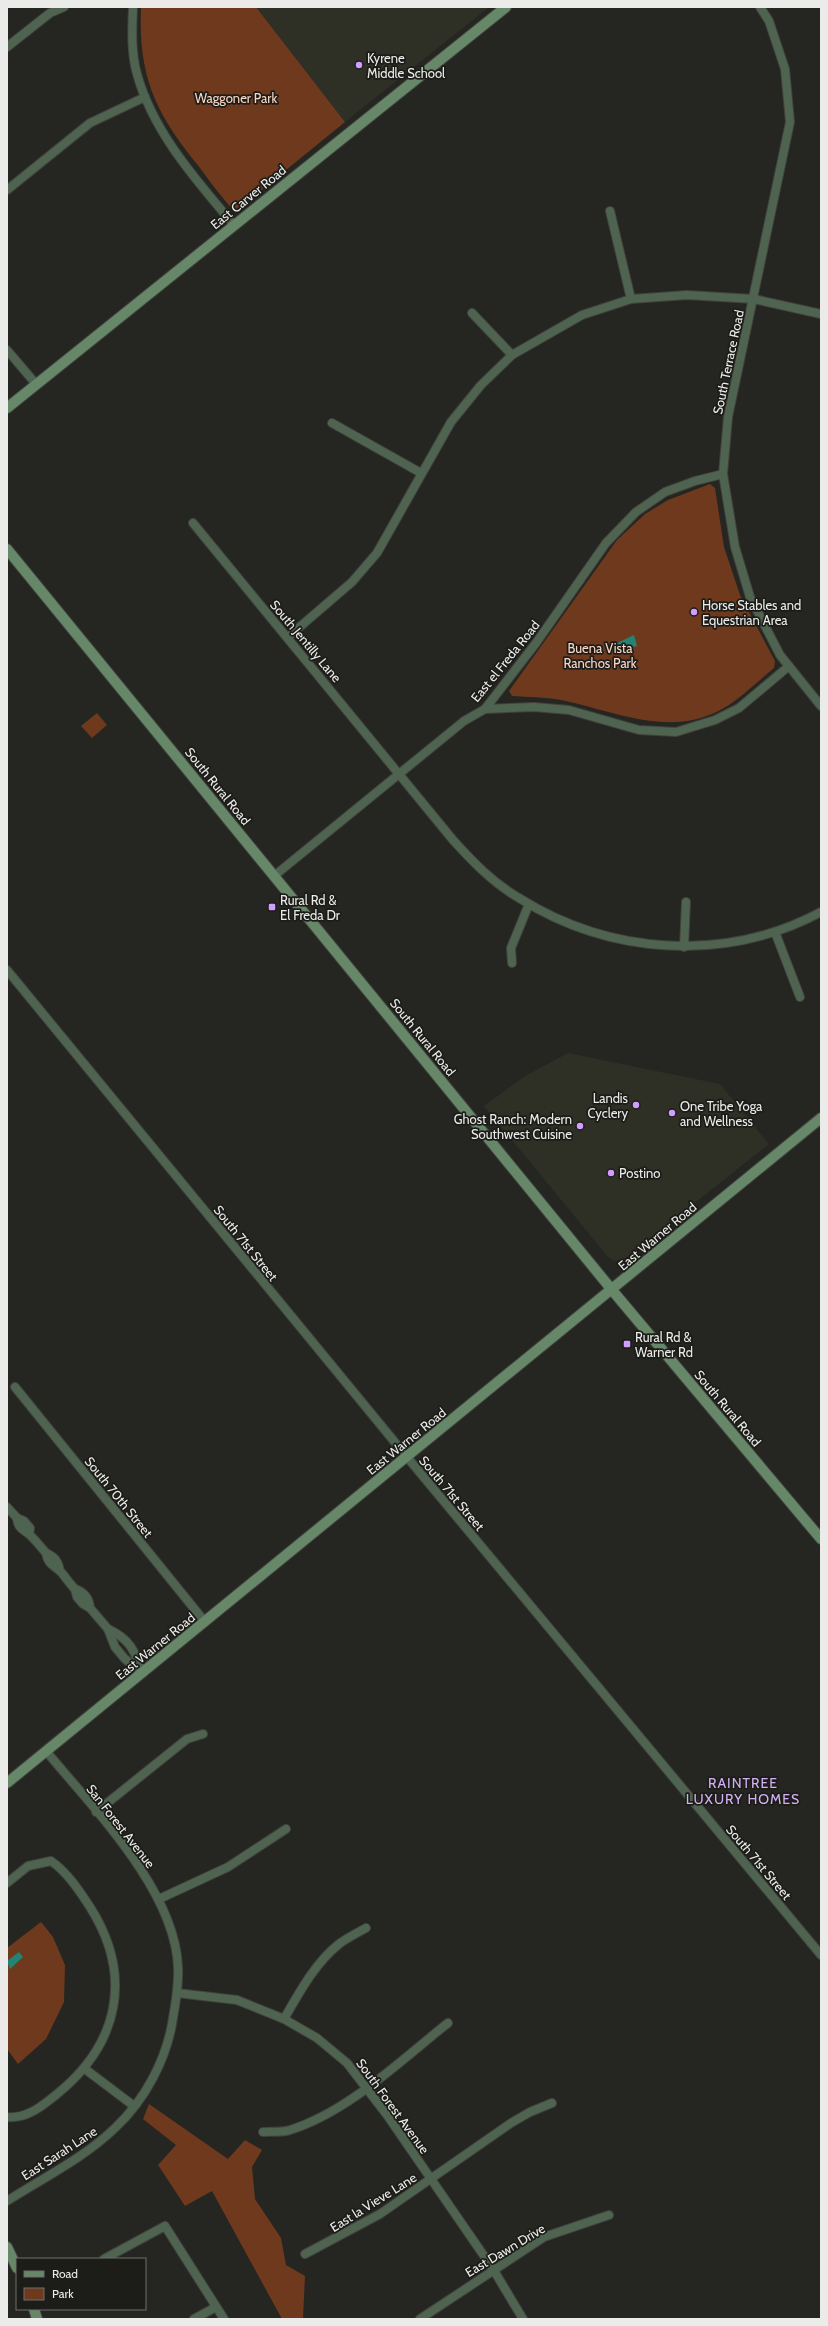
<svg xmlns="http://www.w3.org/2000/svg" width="828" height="2326" font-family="Cabin,sans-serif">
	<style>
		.built { fill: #2e2f25 }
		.green { fill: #6f391d }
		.water { fill: #238374 }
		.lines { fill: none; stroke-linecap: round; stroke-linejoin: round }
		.street-casing { stroke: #41423d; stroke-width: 10 }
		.secondary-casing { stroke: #41423d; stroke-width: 12 }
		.street { stroke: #4f6450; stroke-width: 8 }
		.secondary { stroke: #668868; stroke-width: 10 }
		.poi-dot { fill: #d19dfe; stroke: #1c1c18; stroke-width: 1.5 }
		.labels { text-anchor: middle; stroke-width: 3.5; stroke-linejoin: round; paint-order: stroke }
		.poi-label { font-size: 13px; fill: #ebece9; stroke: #1c1c18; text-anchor: start }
		.park-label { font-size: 13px; fill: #fbd6c4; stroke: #1c1c18 }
		.street-label { font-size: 13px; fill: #ebece9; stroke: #1c1c18 }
		.neighbourhood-label { font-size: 14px; letter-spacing: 1px; fill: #d3b0f3; stroke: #1c1c18 }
	</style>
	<rect width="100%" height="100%" fill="#252621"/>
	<!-- built -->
	<g class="built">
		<polygon points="256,7 489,7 345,122"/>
		<polygon points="568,1053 720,1084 769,1144 624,1259 614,1261 608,1257 484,1106 525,1076"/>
	</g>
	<!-- green -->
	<g class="green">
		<path d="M141,7H256L345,122L243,205L237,209H232C221,196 210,182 200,168C156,114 138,78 141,7Z"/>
		<path d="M710,484L715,488L724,547L740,595L775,661L774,668C758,681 742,697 724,708C671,739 615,711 561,700C545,697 528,697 512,696L509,691L617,540L645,514L668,500Z"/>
		<polygon points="97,713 107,725 92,738 81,726"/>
		<polygon points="41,1922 53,1937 65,1965 64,2002 46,2039 18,2064 7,2049 7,1948"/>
		<polygon points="149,2104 228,2159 245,2140 262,2150 252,2167 255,2199 281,2238 286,2265 305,2276 303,2319 282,2319 212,2191 185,2206 158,2165 176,2145 143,2119"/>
	</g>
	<!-- water -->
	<g class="water">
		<polygon points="634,635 637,646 617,650 615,644"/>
		<polygon points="19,1952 23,1957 10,1969 7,1961"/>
	</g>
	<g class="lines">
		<!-- street casing -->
		<g class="street-casing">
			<g id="street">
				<path d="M133,7C132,29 131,53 137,74C153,132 196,180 234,225"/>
				<polyline points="760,7 769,21 785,69 790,122 728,417 723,474 735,547 750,597 780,655 821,706"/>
				<polyline points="7,47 50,13 64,7"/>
				<polyline points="7,190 90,123 145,97"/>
				<polyline points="610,211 631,299"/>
				<polyline points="472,313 512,355"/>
				<polyline points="7,350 36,384"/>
				<polyline points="332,423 421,473"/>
				<path d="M193,523L453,840C473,862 493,883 519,898C610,955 725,963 821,912"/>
				<polyline points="288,637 352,582 377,553 451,422 481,385 512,355 582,315 631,299 687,295 754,299 821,314"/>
				<polyline points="485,709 534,707 569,710 639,730 676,732 715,720 739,708 789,666"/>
				<polyline points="274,876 464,721 485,709 536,643 606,543 636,512 665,492 695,481 723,474"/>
				<polyline points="775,932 800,997"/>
				<polyline points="684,947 686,902"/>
				<polyline points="512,963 511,948 529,904"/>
				<polyline points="7,970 407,1457 821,1955"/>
				<polyline points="15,1387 205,1622"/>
				<polyline points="7,1507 17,1518"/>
				<path d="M29,1534L30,1528L24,1521L17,1518C18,1529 23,1529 30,1535C36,1541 41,1547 46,1553"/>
				<path d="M60,1571C58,1561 55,1557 46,1553C48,1565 54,1565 62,1573C66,1578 70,1584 75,1589"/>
				<path d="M90,1608C89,1597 84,1592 75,1589L77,1597L83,1604L90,1608L108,1629L115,1647L125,1659L143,1673"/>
				<path d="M108,1629C130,1639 134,1650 143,1673"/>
				<polyline points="96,1812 187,1739 203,1734"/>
				<path d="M7,1883L28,1866L51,1861C67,1872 79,1890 90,1907C133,1975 120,2043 57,2094C42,2106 27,2119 7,2117"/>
				<polyline points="159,1899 228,1867 286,1829"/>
				<polyline points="177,1993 237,2000 284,2019 317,2038 347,2063 387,2115 493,2269 523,2319"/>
				<path d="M284,2019C299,1993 315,1963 339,1944C347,1938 357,1933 366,1928"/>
				<polyline points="85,2069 134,2106"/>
				<path d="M263,2132C271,2131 282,2133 290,2130C348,2112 401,2060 448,2023"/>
				<path d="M7,2201C43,2178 84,2158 115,2128C145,2100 167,2059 173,2018C176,2001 179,1984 178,1967C175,1890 93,1808 46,1751"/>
				<polyline points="305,2254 380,2214 511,2123 530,2112 552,2103"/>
				<polyline points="104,2259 165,2226 224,2319"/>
				<polyline points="194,2319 216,2307"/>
				<polyline points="420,2319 544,2237 609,2215"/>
			</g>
		</g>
		<!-- secondary casing -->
		<g class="secondary-casing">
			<g id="secondary">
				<polyline points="7,408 506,7"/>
				<polyline points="7,549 612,1290 821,1539"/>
				<polyline points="7,1783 821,1118"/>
				<polyline points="7,2247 17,2268"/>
				<polyline points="34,2309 37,2319"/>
			</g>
		</g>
		<!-- street -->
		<use href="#street" class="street"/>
		<!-- secondary -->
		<use href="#secondary" class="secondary"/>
	</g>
	<!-- markers -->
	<g class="poi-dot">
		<circle cx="359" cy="65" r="4"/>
		<circle cx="694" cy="612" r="4"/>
		<rect x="268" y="903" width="8" height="8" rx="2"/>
		<circle cx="636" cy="1105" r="4"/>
		<circle cx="672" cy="1113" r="4"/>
		<circle cx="580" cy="1126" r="4"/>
		<circle cx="611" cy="1173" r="4"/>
		<rect x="623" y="1340" width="8" height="8" rx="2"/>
	</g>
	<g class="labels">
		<!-- poi labels -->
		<g class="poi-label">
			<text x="367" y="63">Kyrene<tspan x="367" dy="15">Middle School</tspan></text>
			<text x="702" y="610">Horse Stables and<tspan x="702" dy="15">Equestrian Area</tspan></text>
			<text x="280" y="905">Rural Rd &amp;<tspan x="280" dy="15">El Freda Dr</tspan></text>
			<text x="628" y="1103" text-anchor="end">Landis<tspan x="628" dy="15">Cyclery</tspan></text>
			<text x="680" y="1111">One Tribe Yoga<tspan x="680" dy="15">and Wellness</tspan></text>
			<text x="572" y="1124" text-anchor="end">Ghost Ranch: Modern<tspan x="572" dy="15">Southwest Cuisine</tspan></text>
			<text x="619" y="1178">Postino</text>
			<text x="635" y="1342">Rural Rd &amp;<tspan x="635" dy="15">Warner Rd</tspan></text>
		</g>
		<!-- park labels -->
		<g class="park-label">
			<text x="236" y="103">Waggoner Park</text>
			<text x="600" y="653">Buena Vista<tspan x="600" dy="15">Ranchos Park</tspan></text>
		</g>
		<!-- street labels -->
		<g class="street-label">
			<text transform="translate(248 197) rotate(-39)" y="5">East Carver Road</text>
			<text transform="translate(728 362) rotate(-78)" y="5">South Terrace Road</text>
			<text transform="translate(306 641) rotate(50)" y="5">South Jentilly Lane</text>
			<text transform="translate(505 661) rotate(-51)" y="5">East el Freda Road</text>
			<text transform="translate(218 786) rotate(51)" y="5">South Rural Road</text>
			<text transform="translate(423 1037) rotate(51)" y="5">South Rural Road</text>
			<text transform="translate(657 1236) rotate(-40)" y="5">East Warner Road</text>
			<text transform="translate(246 1243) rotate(51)" y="5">South 71st Street</text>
			<text transform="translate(728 1408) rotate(50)" y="5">South Rural Road</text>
			<text transform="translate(406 1441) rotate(-39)" y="5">East Warner Road</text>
			<text transform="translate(452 1493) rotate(50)" y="5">South 71st Street</text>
			<text transform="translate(119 1497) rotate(51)" y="5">South 70th Street</text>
			<text transform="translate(155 1646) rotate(-39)" y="5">East Warner Road</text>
			<text transform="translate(121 1826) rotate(52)" y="5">San Forest Avenue</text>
			<text transform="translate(759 1862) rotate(50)" y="5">South 71st Street</text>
			<text transform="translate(393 2106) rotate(54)" y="5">South Forest Avenue</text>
			<text transform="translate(59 2153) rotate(-33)" y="5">East Sarah Lane</text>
			<text transform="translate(373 2202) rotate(-32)" y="5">East la Vieve Lane</text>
			<text transform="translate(505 2250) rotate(-31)" y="5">East Dawn Drive</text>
		</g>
		<!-- neighbourhood labels -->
		<g class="neighbourhood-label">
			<text x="743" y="1788">RAINTREE<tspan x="743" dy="16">LUXURY HOMES</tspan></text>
		</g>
	</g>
	<!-- border -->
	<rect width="828" height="2326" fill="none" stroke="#ebece9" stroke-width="16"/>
	<!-- legend -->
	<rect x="16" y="2258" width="130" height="52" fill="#1c1c18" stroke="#6f6f6c"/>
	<rect x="24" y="2271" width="20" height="6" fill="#668868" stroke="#6f6f6c"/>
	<text x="52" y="2278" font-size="12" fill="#ebece9">Road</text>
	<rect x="24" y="2288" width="20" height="12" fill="#6f391d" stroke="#6f6f6c"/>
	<text x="52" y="2298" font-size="12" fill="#ebece9">Park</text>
</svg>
